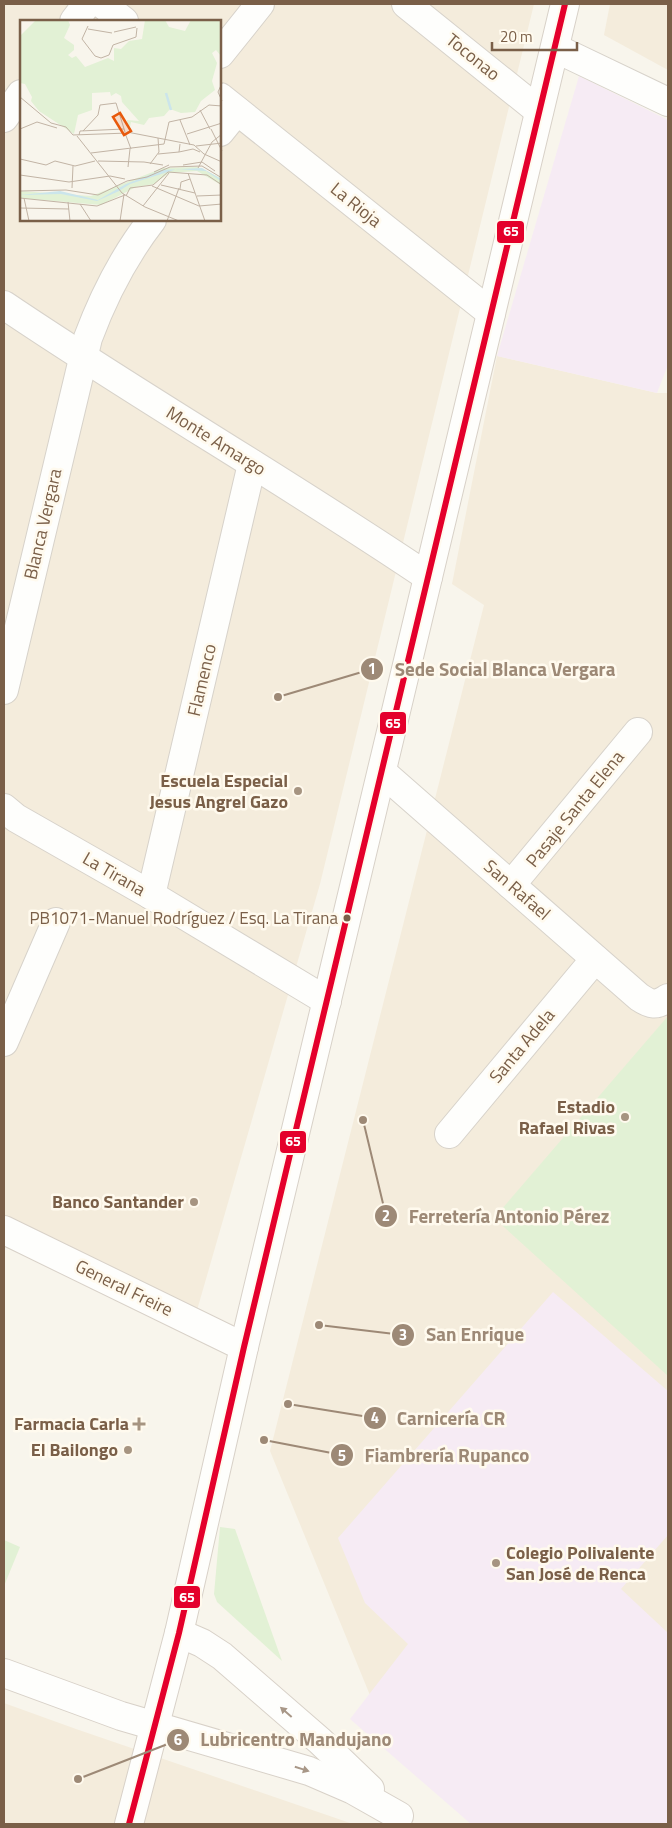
<svg xmlns="http://www.w3.org/2000/svg" width="672" height="1828" font-family="'Titillium Web',sans-serif">
	<style>
		.residential { fill: #f4ecdc; fill-rule: evenodd }
		.education { fill: #f6ebf4 }
		.green { fill: #e2f1d5 }
		.lines { fill: none; stroke-linecap: round; stroke-linejoin: round }
		.street-casing { stroke: #d7d2ca; stroke-width: 30 }
		.secondary-casing { stroke: #d8d1c8; stroke-width: 30 }
		.street { stroke: #fefefc; stroke-width: 28 }
		.secondary { stroke: #fefefc; stroke-width: 28 }
		.bus-1-casing { stroke: #fffaee; stroke-width: 10 }
		.bus-1 { stroke: #e4002b; stroke-width: 6 }
		.oneway { fill: #a89787 }
		.poi-dot { fill: #a69481; stroke: #fffaee; stroke-width: 2 }
		.bus-dot { fill: #7a5f48; stroke: #fffaee; stroke-width: 2 }
		.labels { text-anchor: middle; stroke-width: 5; stroke-linejoin: round; paint-order: stroke }
		.bus-label { font-size: 17px; fill: #7a5f48; stroke: #fffaee; text-anchor: end }
		.street-label { font-size: 18px; fill: #7a5f48; stroke: #fffaee }
		.poi-label { font-size: 18px; font-weight: bold; fill: #7a5f48; stroke: #fffaee; text-anchor: end }
		.inset-river { fill: none; stroke: #cbe5eb; stroke-width: 2.5 }
		.inset-road { fill: none; stroke: #c2b4a5; stroke-width: 1 }
		.view { fill: #e8590c; fill-opacity: 0.15; stroke: #e8590c; stroke-width: 2.5 }
		.inset-edge { fill: none; stroke: #7a5f48; stroke-width: 2.5 }
		.leader { fill: none; stroke: #9d8976; stroke-width: 2 }
		.callout-dot { fill: #9d8976; stroke: #fffaee; stroke-width: 2 }
		.mark-label { font-size: 15px; text-anchor: middle; font-weight: bold; fill: #fff }
		.callout-label { font-size: 19px; text-anchor: middle; font-weight: bold; fill: #9d8976; stroke: #fffaee; stroke-width: 5; stroke-linejoin: round; paint-order: stroke }
		.line-badge { stroke: #fffaee; stroke-width: 2 }
		.badge-label { font-size: 14px; text-anchor: middle; font-weight: bold; fill: #fff }
	</style>
	<rect width="100%" height="100%" fill="#f8f5ec"/>
	<!-- residential -->
	<g class="residential">
		<path d="M4,4H534L320,884L191,1331L4,1240ZM21,21H220V220H21Z"/>
		<polygon points="610,4 668,4 668,70 604,35"/>
		<polygon points="497,356 657,393 668,393 668,1824 383,1727 270,1451 484,605 452,584"/>
		<polygon points="4,1703 76,1729 353,1824 4,1824"/>
	</g>
	<!-- education -->
	<g class="education">
		<polygon points="579,76 668,120 668,365 657,393 497,356"/>
		<polygon points="553,1292 668,1391 668,1535 621,1589 668,1633 668,1824 471,1824 350,1719 408,1644 365,1603 338,1538"/>
	</g>
	<!-- green -->
	<g class="green">
		<polygon points="668,1016 668,1376 494,1218"/>
		<polygon points="220,1527 235,1529 282,1661 217,1602 214,1594"/>
		<polygon points="4,1540 20,1547 4,1586"/>
	</g>
	<g class="lines">
		<!-- street casing -->
		<g class="street-casing">
			<g id="street">
				<polyline points="102,4 124,21"/>
				<polyline points="406,4 539,111"/>
				<polyline points="74,21 87,4"/>
				<polyline points="555,48 668,102"/>
				<polyline points="220,54 260,4"/>
				<polyline points="220,97 491,313"/>
				<polyline points="4,118 21,94"/>
				<polyline points="220,132 237,111"/>
				<path d="M4,305C143,399 289,483 428,577"/>
				<path d="M4,690L88,338C104,295 124,256 152,220"/>
				<path d="M382,772L639,997C651,1005 656,1006 668,998"/>
				<polyline points="4,808 16,818 151,895 327,1001"/>
				<polyline points="511,885 638,732"/>
				<polyline points="151,895 252,464"/>
				<polyline points="4,1042 56,922"/>
				<polyline points="449,1134 595,959"/>
			</g>
		</g>
		<!-- secondary casing -->
		<g class="secondary-casing">
			<g id="secondary">
				<polyline points="4,1230 244,1347"/>
				<polyline points="179,1633 202,1643 222,1656 320,1741 370,1789"/>
				<polyline points="4,1673 121,1716 309,1771 353,1790 399,1816"/>
				<polyline points="129,1824 179,1633 244,1347 565,4"/>
			</g>
		</g>
		<!-- street -->
		<use href="#street" class="street"/>
		<!-- secondary -->
		<use href="#secondary" class="secondary"/>
		<!-- bus-1 casing -->
		<g class="bus-1-casing">
			<polyline id="bus-1" points="129,1824 179,1633 244,1347 565,4"/>
		</g>
		<!-- bus-1 -->
		<use href="#bus-1" class="bus-1"/>
	</g>
	<!-- one-way arrows -->
	<defs><path id="oneway-solid" d="M-6-.8H1V-3.2L6.5 0L1 3.2V.8H-6Z" transform="scale(1.25)"/></defs>
	<g class="oneway">
		<use href="#oneway-solid" transform="translate(286 1712) rotate(-139)"/>
		<use href="#oneway-solid" transform="translate(302 1769) rotate(17)"/>
	</g>
	<!-- markers -->
	<g class="poi-dot">
		<circle cx="298" cy="791" r="5"/>
		<circle cx="625" cy="1117" r="5"/>
		<circle cx="194" cy="1202" r="5"/>
		<path d="M136.5 1416.5h5v5h5v5h-5v5h-5v-5h-5v-5h5z"/>
		<circle cx="128" cy="1450" r="5"/>
		<circle cx="496" cy="1563" r="5"/>
	</g>
	<circle class="bus-dot" cx="347" cy="918" r="4.5"/>
	<g class="labels">
		<!-- bus labels -->
		<g class="bus-label">
			<text x="338" y="924">PB1071-Manuel Rodríguez / Esq. La Tirana</text>
		</g>
		<!-- street labels -->
		<g class="street-label">
			<text transform="translate(473 57) rotate(39)" y="6">Toconao</text>
			<text transform="translate(356 205) rotate(39)" y="6">La Rioja</text>
			<text transform="translate(216 441) rotate(32)" y="6">Monte Amargo</text>
			<text transform="translate(43 524) rotate(-77)" y="6">Blanca Vergara</text>
			<text transform="translate(202 680) rotate(-77)" y="6">Flamenco</text>
			<text transform="translate(575 809) rotate(-51)" y="6">Pasaje Santa Elena</text>
			<text transform="translate(114 874) rotate(30)" y="6">La Tirana</text>
			<text transform="translate(517 890) rotate(41)" y="6">San Rafael</text>
			<text transform="translate(522 1046) rotate(-50)" y="6">Santa Adela</text>
			<text transform="translate(124 1288) rotate(26)" y="6">General Freire</text>
		</g>
		<!-- poi labels -->
		<g class="poi-label">
			<text x="288" y="787">Escuela Especial<tspan x="288" dy="21">Jesus Angrel Gazo</tspan></text>
			<text x="615" y="1113">Estadio<tspan x="615" dy="21">Rafael Rivas</tspan></text>
			<text x="184" y="1208">Banco Santander</text>
			<text x="129" y="1430">Farmacia Carla</text>
			<text x="118" y="1456">El Bailongo</text>
			<text x="506" y="1559" text-anchor="start">Colegio Polivalente<tspan x="506" dy="21">San José de Renca</tspan></text>
		</g>
	</g>
	<!-- overview -->
	<g transform="translate(20 20)">
		<rect width="201" height="201" fill="#f8f5ec"/>
		<path d="M16,0H48L50,5L44,18L54,25V30L48,35L52,38L56,36L65,47L88,38L94,41V28L101,29L109,21L122,19L125,0H145L149,7L165,11L171,0H201V36L196,30L192,33L197,43L192,61L195,70L181,81L175,92L161,93L150,89L144,96L129,98L124,105L111,102L110,107L106,106L107,100L119,101L102,82L101,76L96,73L91,76L90,72L72,73V90L58,95L54,114L19,91L11,81L12,77L5,64L0,63V16ZM177,147L201,158V165L177,151L149,153L134,164L116,167L81,185L0,178V171L71,176L143,148Z" fill="#e2f1d5"/>
		<path d="M182,148L201,159V161L186,151L157,149L110,164L99,171L77,181L41,174L0,175L40,171L78,180L106,164L142,150Z" fill="#cbe5eb"/>
		<path class="inset-river" d="M146,73L151,90"/>
		<path class="inset-road" d="M68,6L62,19L75,36L81,38L89,35L93,25L116,17L117,8M68,9L92,13M94,12L116,7M202,63L198,72L202,81M0,77L31,103L46,107L53,115L108,113M180,90L190,109M160,100L170,125M0,109L17,102L37,108M191,109L202,131M63,111L78,95L80,85L96,83L105,112M107,112L174,125L184,134L202,142M105,113L111,129M167,114L202,103M59,115L60,111L104,109M57,116L102,173L125,187L159,201M160,124L159,132L173,129L180,132M176,126L202,123M71,133L144,124L149,102L172,97L189,85L202,86M138,134L159,132M0,139L26,145L35,141L55,146L75,141M78,141L124,142L143,145M130,144L139,132L138,118M163,145L182,142L195,151M108,147L110,129M178,148L192,122L202,114M134,152L149,145M168,153L185,201M0,155L49,162L90,156L105,159M141,165L175,173M132,166L179,186L202,184M52,168L53,146M160,169L161,162L170,159M0,171L46,170L78,175L107,161L127,157L150,147L182,146L202,158M106,176L110,168L133,165L148,152L187,155L202,165M177,176L202,175M0,178L77,186L105,175M4,178L9,201M48,182L50,201M60,184L71,201M123,186L149,153M0,188L49,189M100,201L104,174M147,201L159,168"/>
		<path class="view" d="M100,93L111,111L104,115L93,97Z"/>
		<rect width="201" height="201" class="inset-edge"/>
	</g>
	<!-- callouts -->
	<path class="leader" d="M278 697L372 669M363 1120L386 1216M319 1325L403 1335M288 1404L375 1418M264 1440L342 1455M78 1779L178 1740"/>
	<g class="callout-dot">
		<circle cx="278" cy="697" r="5"/>
		<circle cx="363" cy="1120" r="5"/>
		<circle cx="319" cy="1325" r="5"/>
		<circle cx="288" cy="1404" r="5"/>
		<circle cx="264" cy="1440" r="5"/>
		<circle cx="78" cy="1779" r="5"/>
		<circle cx="372" cy="669" r="12"/>
		<circle cx="386" cy="1216" r="12"/>
		<circle cx="403" cy="1335" r="12"/>
		<circle cx="375" cy="1418" r="12"/>
		<circle cx="342" cy="1455" r="12"/>
		<circle cx="178" cy="1740" r="12"/>
	</g>
	<g class="mark-label">
		<text x="372" y="674">1</text>
		<text x="386" y="1221">2</text>
		<text x="403" y="1340">3</text>
		<text x="375" y="1423">4</text>
		<text x="342" y="1461">5</text>
		<text x="178" y="1745">6</text>
	</g>
	<g class="callout-label">
		<text x="505" y="676">Sede Social Blanca Vergara</text>
		<text x="509" y="1223">Ferretería Antonio Pérez</text>
		<text x="475" y="1341">San Enrique</text>
		<text x="451" y="1425">Carnicería CR</text>
		<text x="447" y="1462">Fiambrería Rupanco</text>
		<text x="296" y="1746">Lubricentro Mandujano</text>
	</g>
	<g class="line-badge">
		<rect x="496" y="220" width="29" height="24" rx="5" fill="#e4002b"/>
		<rect x="379" y="711" width="28" height="24" rx="5" fill="#e4002b"/>
		<rect x="279" y="1130" width="28" height="24" rx="5" fill="#e4002b"/>
		<rect x="173" y="1585" width="28" height="24" rx="5" fill="#e4002b"/>
	</g>
	<g class="badge-label">
		<text x="511" y="236">65</text>
		<text x="393" y="728">65</text>
		<text x="293" y="1146">65</text>
		<text x="187" y="1602">65</text>
	</g>
	<!-- border -->
	<rect width="672" height="1828" fill="none" stroke="#7a5f48" stroke-width="10"/>
	<!-- scale -->
	<path d="M492 42v8h85v-8" fill="none" stroke="#7a5f48" stroke-width="2.5"/>
	<text x="500" y="42" font-size="15" fill="#7a5f48" stroke="#fffaee" stroke-width="4" paint-order="stroke">20 m</text>
</svg>
